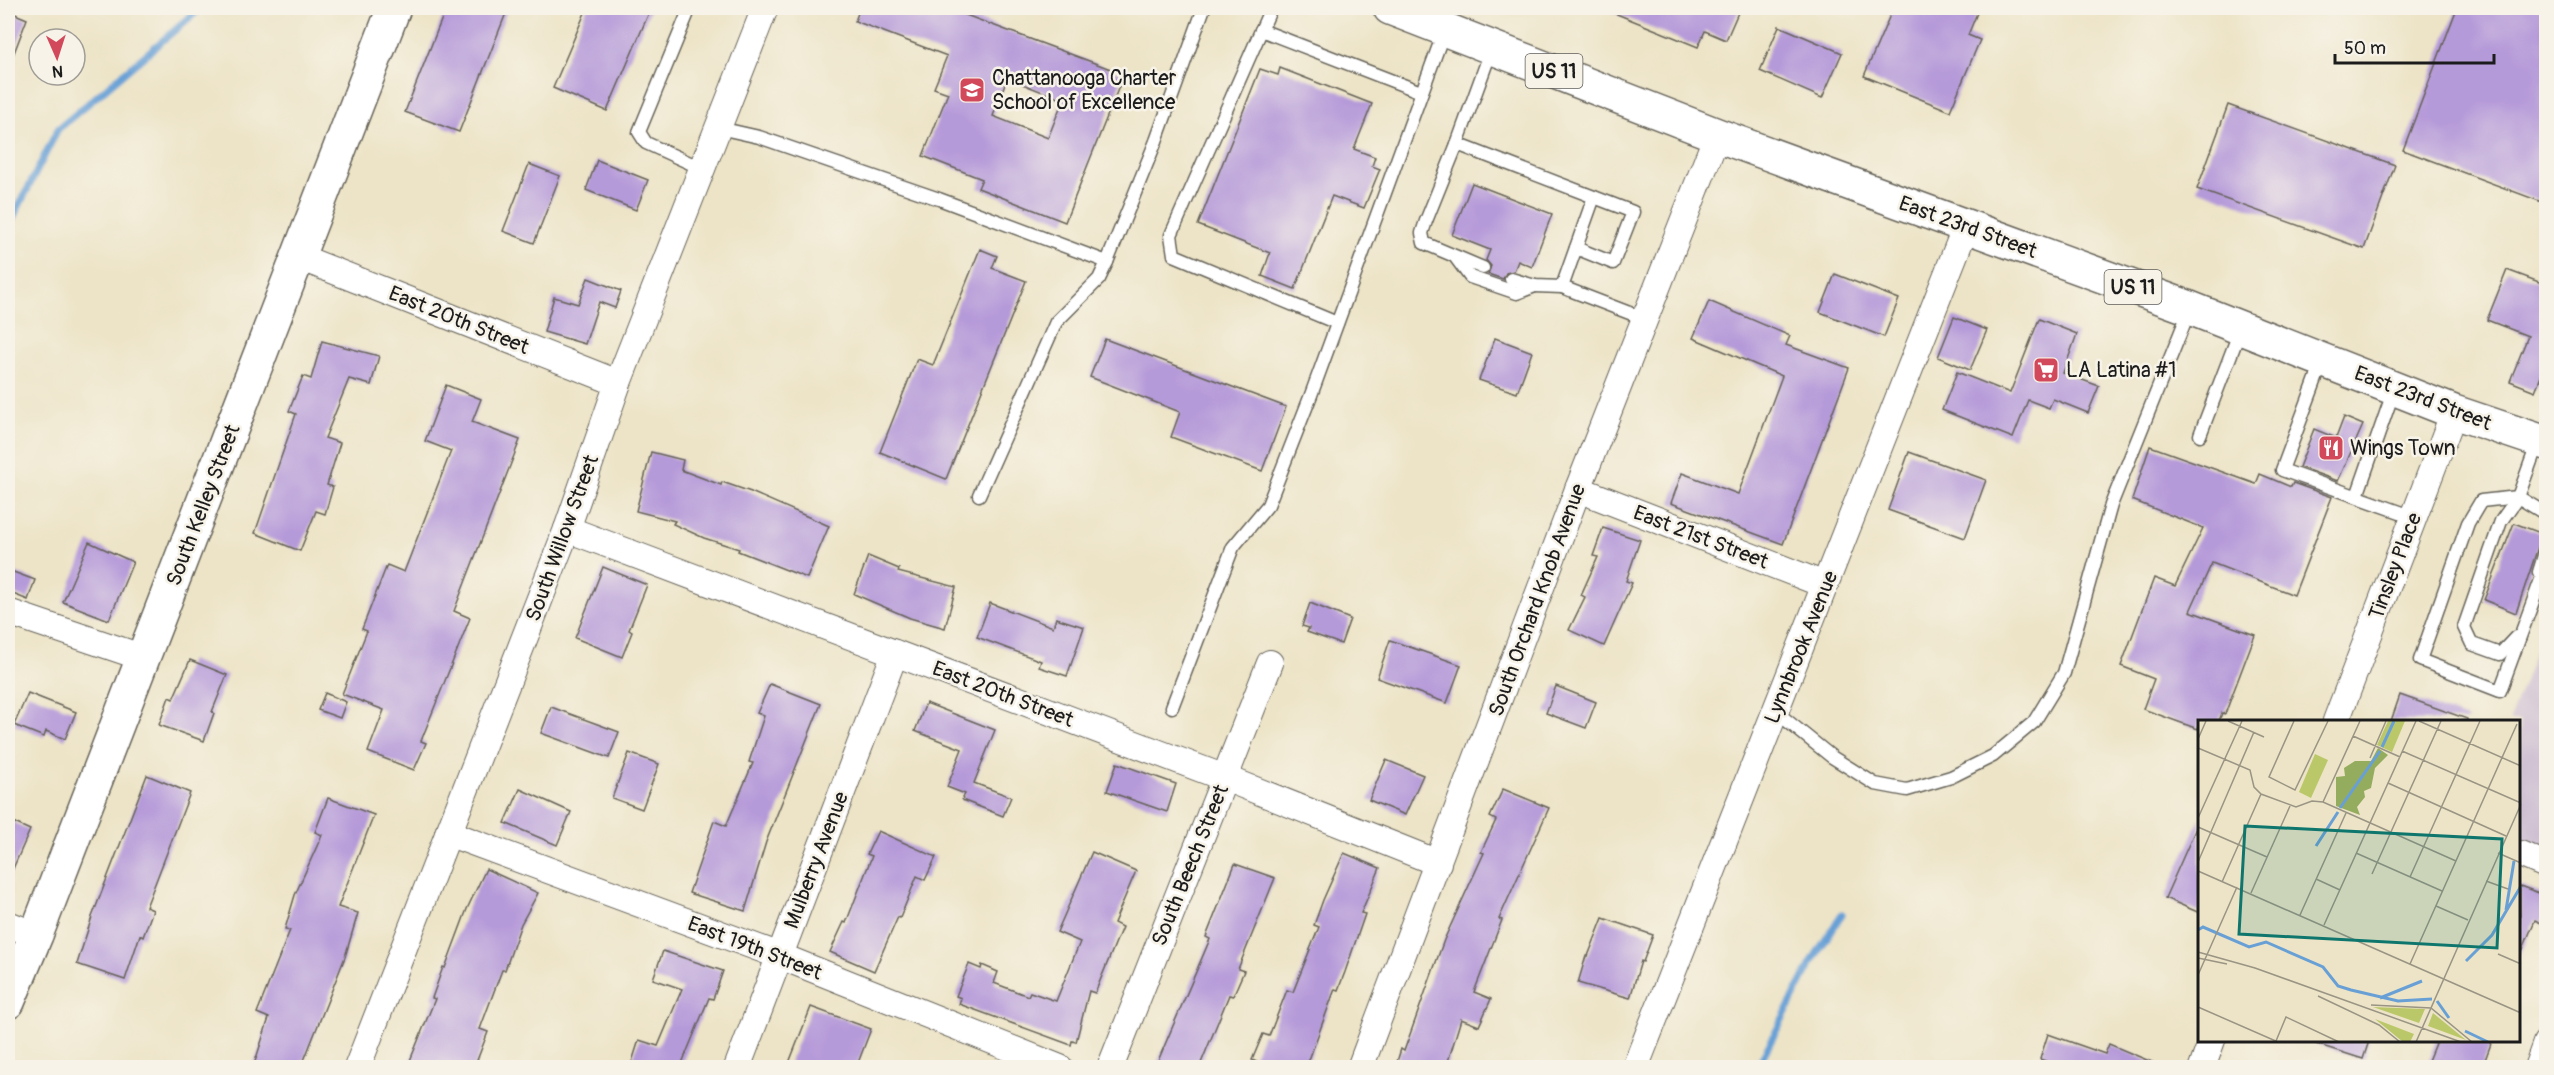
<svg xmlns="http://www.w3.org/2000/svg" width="2554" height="1075" font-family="Pangolin,sans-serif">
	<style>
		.industrial { fill: #cdbed2 }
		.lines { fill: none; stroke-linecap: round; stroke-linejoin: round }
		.stream { stroke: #68a0d6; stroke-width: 7 }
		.building { fill: #b59ad9; fill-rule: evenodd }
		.lane-casing { stroke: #656258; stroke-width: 15 }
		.street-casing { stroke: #656258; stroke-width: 28 }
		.secondary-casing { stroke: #656258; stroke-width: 36 }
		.primary-casing { stroke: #656258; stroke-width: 36 }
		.lane { stroke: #fff; stroke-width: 12 }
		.street { stroke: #fff; stroke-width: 26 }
		.secondary { stroke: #fff; stroke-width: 33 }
		.primary { stroke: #fff; stroke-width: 33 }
		.labels { text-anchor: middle; stroke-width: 5; stroke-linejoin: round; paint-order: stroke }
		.shield { fill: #f7f3e8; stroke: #5e5c59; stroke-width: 1.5 }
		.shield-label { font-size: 20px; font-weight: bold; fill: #1c1c1c }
		.poi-label { font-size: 21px; fill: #1c1c1c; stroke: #f7f3e8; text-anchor: start }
		.street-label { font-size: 21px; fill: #1c1c1c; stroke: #f7f3e8 }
		.inset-river { fill: none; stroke: #68a0d6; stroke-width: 3 }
		.inset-road { fill: none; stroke: #999483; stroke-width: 1.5 }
		.view { fill: #0f766e; fill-opacity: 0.15; stroke: #0f766e; stroke-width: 3 }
		.inset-edge { fill: none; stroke: #1c1c1c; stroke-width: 3 }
	</style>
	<rect width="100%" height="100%" fill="#f7f3e8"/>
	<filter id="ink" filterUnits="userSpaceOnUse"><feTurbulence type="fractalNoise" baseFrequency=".0167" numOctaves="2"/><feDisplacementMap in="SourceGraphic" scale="12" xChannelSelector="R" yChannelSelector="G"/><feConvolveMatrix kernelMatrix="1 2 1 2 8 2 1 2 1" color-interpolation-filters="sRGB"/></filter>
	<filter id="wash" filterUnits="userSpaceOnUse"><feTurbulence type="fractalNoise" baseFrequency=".008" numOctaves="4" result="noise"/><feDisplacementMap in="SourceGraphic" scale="24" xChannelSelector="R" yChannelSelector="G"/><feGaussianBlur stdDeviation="1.35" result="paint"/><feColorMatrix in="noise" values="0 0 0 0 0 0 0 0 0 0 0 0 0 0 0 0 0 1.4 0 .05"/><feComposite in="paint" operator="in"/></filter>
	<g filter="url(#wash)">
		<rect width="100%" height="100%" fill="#ede4c7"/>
		<!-- industrial -->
		<polygon class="industrial" points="2542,634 2546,636 2546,849 2520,839 2520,721 2509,721"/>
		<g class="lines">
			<!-- stream -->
			<g class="stream">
				<polyline points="8,228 58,129 201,8"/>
				<polyline points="1757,1068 1814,958 1842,914"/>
			</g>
		</g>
		<g id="blocks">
			<!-- building -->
			<g class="building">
				<polygon points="446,8 508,8 459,132 405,112"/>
				<polygon points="587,8 651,8 607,111 553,88"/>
				<path d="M860,8H947L1124,74L1065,222L978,188L982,179L923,156L948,93L934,88L947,56L855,21ZM1007,78L1063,100L1048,138L993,116Z"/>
				<polygon points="1602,8 1740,8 1726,40 1705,31 1698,47"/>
				<polygon points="1893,8 1979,8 1968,35 1980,40 1950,111 1864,76"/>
				<polygon points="2457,8 2547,8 2547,204 2403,150"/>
				<polygon points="8,11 27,19 9,66 8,66"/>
				<polygon points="1779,26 1842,53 1822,98 1760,71"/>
				<polygon points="1280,68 1372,104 1354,149 1375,157 1372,166 1380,169 1364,208 1332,196 1295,289 1262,276 1270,253 1198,225 1260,69 1278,75"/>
				<polygon points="2228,105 2395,165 2364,249 2197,189"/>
				<polygon points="597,160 648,180 636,210 586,190"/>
				<polygon points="529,164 560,176 534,243 503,231"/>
				<polygon points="1472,183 1552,214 1532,267 1518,261 1514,271 1506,273 1503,279 1488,274 1491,266 1486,260 1490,250 1452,235"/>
				<polygon points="980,249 997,256 992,268 1026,281 946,479 880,452 917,359 933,365"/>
				<polygon points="2507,270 2547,285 2547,362 2535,391 2510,381 2528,336 2487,320"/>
				<polygon points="1835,274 1899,299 1884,337 1820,312"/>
				<polygon points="588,278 621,291 615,308 599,302 585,344 544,332 554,297 578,304"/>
				<polygon points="1709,301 1790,336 1786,345 1849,368 1783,544 1671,503 1682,473 1738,494 1782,376 1693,338"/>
				<polygon points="1954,317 1987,330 1970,370 1938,357"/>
				<polygon points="2039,319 2077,334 2063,373 2099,386 2088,413 2053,399 2049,408 2028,400 2013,438 1942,410 1957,372 2010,393"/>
				<polygon points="1495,338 1532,352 1517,393 1479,380"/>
				<polygon points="1105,339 1286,407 1262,471 1171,437 1180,412 1090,377"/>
				<polygon points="322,341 379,356 371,385 349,379 325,438 340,443 327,485 333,487 325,514 316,511 300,551 255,533 296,414 289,411 303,376 311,379"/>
				<polygon points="446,385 481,399 472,422 520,440 454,611 470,618 421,741 426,743 414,770 368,752 384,710 342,694 367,631 362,629 387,565 404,572 451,451 425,441"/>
				<polygon points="2344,417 2363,425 2338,481 2299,467 2314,429 2336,438"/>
				<polygon points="2150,446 2256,484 2260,474 2291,487 2293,483 2332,497 2294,595 2212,563 2190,611 2255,635 2225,714 2222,713 2219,721 2200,721 2198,729 2143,709 2154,679 2121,666 2154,578 2175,586 2203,528 2132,500"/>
				<polygon points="651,452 683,460 681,470 721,485 722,482 751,492 829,526 807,578 738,551 739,549 704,538 673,524 675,521 636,511"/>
				<polygon points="1909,452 1986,480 1965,538 1888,510"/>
				<polygon points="2514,523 2546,535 2538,547 2516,613 2484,600"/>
				<polygon points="1603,528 1640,540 1626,581 1632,583 1604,646 1569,630 1585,597 1581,595 1598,557 1593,556"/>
				<polygon points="89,542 133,562 109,620 63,602"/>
				<polygon points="868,556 899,569 898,572 956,587 945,628 910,618 854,594"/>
				<polygon points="603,567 647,585 629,630 632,632 622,657 575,638"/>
				<polygon points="8,570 35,580 28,600 8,592"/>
				<polygon points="990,603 1053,627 1056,618 1084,627 1067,676 1039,667 1041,661 977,637"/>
				<polygon points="1310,603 1350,619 1341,644 1307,632 1309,628 1302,626"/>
				<polygon points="1390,640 1461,665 1447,703 1377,678"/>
				<polygon points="190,660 227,675 212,712 214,713 204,741 159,725 169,697 173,699"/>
				<polygon points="770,684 821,704 766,842 745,911 689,893 714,821 726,826 753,763 749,762 764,716 757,713"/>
				<polygon points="1556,686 1596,702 1586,728 1546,713"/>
				<polygon points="28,693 76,712 65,739 46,731 44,737 14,725"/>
				<polygon points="325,693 346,702 340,718 318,710"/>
				<polygon points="2400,695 2467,719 2467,721 2391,721"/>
				<polygon points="926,703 995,730 974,783 1011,797 1003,816 962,800 965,794 947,787 962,749 915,731"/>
				<polygon points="551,707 619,732 609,758 541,733"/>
				<polygon points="629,753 659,764 642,809 612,798"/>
				<polygon points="1386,760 1423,775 1405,815 1369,800"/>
				<polygon points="1117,763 1176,784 1167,812 1107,791"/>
				<polygon points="147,775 190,793 146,907 153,910 143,937 140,935 125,980 77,964 92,917"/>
				<polygon points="520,789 571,812 557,845 505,823"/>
				<polygon points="1503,789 1549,808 1499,919 1502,920 1474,992 1491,999 1479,1026 1461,1019 1446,1068 1395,1068 1401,1049 1404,1051 1444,940 1484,853 1481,852 1496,820 1490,817"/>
				<polygon points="328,798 374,815 338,907 358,913 345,957 301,1068 253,1068 269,1018 257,1013 290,930 285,929 295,895 322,835 315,832"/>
				<polygon points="2200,819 2200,913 2165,898"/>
				<polygon points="8,820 30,830 8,880"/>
				<polygon points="878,831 936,857 925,880 917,876 900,918 898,917 874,971 830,952 844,922 846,923 872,856 867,854"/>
				<polygon points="1092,852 1136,871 1114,923 1122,927 1095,993 1089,991 1076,1042 1072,1041 1071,1045 959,1004 961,998 956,996 969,964 981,969 982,965 998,972 994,983 1028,996 1030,992 1056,1001 1080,942 1057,932"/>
				<polygon points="1344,853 1380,868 1361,913 1365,914 1345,972 1338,990 1335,989 1306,1068 1270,1068 1252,1060 1263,1034 1269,1036 1287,990 1293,992 1319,927 1314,925 1323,900"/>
				<polygon points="1235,864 1275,878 1238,969 1244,971 1233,996 1229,995 1199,1068 1155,1068 1210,939 1206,937"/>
				<polygon points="486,869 538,893 521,924 505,970 502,970 480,1029 488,1032 474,1068 407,1068 435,999 432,998 443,967 445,968 467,909"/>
				<polygon points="2520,886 2547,896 2547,908 2541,923 2535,920 2520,956"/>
				<polygon points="1603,918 1653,935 1643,962 1641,961 1630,998 1578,983 1586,956 1588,956"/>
				<polygon points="663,951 723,971 713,999 709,998 680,1068 630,1068 639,1040 658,1046 682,989 653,979"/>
				<polygon points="811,1007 871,1029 856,1068 787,1068"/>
				<polygon points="2048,1034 2105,1054 2109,1044 2166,1068 2064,1068 2040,1059"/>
				<polygon points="2317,1041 2369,1041 2363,1059 2316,1044"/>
				<polygon points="2436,1041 2492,1041 2482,1068 2425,1068"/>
			</g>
		</g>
	</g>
	<g filter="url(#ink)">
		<use href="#blocks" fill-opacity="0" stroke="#656258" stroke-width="1.5"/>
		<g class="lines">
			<!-- lane casing -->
			<g class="lane-casing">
				<g id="lane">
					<polyline points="690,8 639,132 646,143 703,169"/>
					<polyline points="1271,8 1171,235 1174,255 1337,323"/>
					<polyline points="1261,30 1421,92"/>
					<polyline points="1492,48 1457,144 1594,197 1562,287 1645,319"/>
					<polyline points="719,128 759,137 939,199 1107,262 1156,141 1204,8"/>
					<polyline points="1457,144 1426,221 1422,233 1424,243 1483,268"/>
					<polyline points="1576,248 1613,263 1633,212 1594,197"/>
					<polyline points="1456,258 1470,277 1517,293 1535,286"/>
					<polyline points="1511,279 1535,286 1562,287"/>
					<polyline points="2323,360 2282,470 2414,517"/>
					<polyline points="2200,435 2241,328"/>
					<polyline points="979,495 1056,322 1099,279 1107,262"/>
					<polyline points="2357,496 2394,390"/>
					<polyline points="2546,514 2518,497 2481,501 2468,523 2420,660 2500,691 2546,566"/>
					<polyline points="2539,572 2546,549"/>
					<polyline points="2516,637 2500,654 2472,644 2464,627 2501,521 2518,497 2538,442"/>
					<polyline points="1172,707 1233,547 1268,505 1311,395 1445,29 1439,8"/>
					<polyline points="1775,711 1832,757 1875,784 1907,790 1951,777 1993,756 2034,722 2064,673 2111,505 2190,309"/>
				</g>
			</g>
			<!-- street casing -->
			<g class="street-casing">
				<g id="street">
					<polyline points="299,257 618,383"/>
					<polyline points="1578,489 1825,585"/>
					<polyline points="567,529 1225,778 1438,863"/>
					<polyline points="8,612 144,658"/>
					<polyline points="2336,721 2454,412"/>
					<polyline points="448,833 780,956 1060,1068"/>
					<polyline points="2520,854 2546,865"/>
					<polyline points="8,924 36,935"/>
					<polyline points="357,1068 567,529 618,383 765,8"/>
					<polyline points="737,1068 895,653"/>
					<polyline points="1110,1068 1270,663"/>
					<polyline points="1360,1068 1578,489 1717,135"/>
					<polyline points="1635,1068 1966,226"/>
					<polyline points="2202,1068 2212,1040"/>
					<polyline points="2537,1068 2546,1043"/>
				</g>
			</g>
			<!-- secondary casing -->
			<g class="secondary-casing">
				<polyline id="secondary" points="8,1002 36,935 394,8"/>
			</g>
			<!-- primary casing -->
			<g class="primary-casing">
				<polyline id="primary" points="1390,8 1717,135 2190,308 2454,412 2546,443"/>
			</g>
			<!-- lane -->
			<use href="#lane" class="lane"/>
			<!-- street -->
			<use href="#street" class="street"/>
			<!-- secondary -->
			<use href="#secondary" class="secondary"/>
			<!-- primary -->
			<use href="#primary" class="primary"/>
		</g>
	</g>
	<!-- icons -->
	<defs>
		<g id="school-square" transform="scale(1.35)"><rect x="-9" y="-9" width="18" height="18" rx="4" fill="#d1495b" stroke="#f7f3e8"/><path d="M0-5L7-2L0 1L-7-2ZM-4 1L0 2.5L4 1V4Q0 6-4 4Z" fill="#fff"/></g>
		<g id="supermarket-square" transform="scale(1.35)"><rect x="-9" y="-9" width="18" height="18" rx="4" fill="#d1495b" stroke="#f7f3e8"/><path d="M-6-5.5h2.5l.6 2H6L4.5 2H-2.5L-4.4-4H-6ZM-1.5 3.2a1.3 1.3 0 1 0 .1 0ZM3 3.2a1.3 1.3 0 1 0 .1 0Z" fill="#fff"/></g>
		<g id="restaurant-square" transform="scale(1.35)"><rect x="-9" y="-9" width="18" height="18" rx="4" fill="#d1495b" stroke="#f7f3e8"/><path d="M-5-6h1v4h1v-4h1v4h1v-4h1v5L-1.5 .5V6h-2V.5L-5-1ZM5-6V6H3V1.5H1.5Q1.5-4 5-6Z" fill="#fff"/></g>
	</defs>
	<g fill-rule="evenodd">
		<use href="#school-square" x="972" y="90"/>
		<use href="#supermarket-square" x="2046" y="370"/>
		<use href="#restaurant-square" x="2331" y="448"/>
	</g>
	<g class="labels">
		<!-- shield labels -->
		<g class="shield">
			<rect x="1525.5" y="54" width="57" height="34" rx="4.5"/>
			<rect x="2104.5" y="270" width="57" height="34" rx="4.5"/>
		</g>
		<g class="shield-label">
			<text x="1554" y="78">US 11</text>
			<text x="2133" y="294">US 11</text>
		</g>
		<!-- poi labels -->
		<g class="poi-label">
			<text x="992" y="85">Chattanooga Charter<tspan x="992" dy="24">School of Excellence</tspan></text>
			<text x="2066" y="377">LA Latina #1</text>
			<text x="2350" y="455">Wings Town</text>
		</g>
		<!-- street labels -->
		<g class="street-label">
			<text transform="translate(1968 227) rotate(20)" y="7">East 23rd Street</text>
			<text transform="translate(459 320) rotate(22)" y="7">East 20th Street</text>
			<text transform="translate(2423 398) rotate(21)" y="7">East 23rd Street</text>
			<text transform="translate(203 505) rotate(-69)" y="7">South Kelley Street</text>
			<text transform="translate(1701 537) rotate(21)" y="7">East 21st Street</text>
			<text transform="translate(562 538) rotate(-70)" y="7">South Willow Street</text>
			<text transform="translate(2395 566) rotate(-69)" y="7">Tinsley Place</text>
			<text transform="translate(1537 600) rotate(-70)" y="7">South Orchard Knob Avenue</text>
			<text transform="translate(1801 647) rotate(-68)" y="7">Lynnbrook Avenue</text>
			<text transform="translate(1003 694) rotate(21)" y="7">East 20th Street</text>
			<text transform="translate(816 860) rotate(-69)" y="7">Mulberry Avenue</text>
			<text transform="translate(1190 865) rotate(-68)" y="7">South Beech Street</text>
			<text transform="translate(755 948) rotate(21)" y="7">East 19th Street</text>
		</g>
	</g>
	<!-- overview -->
	<g transform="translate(2198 720)">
		<rect width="322" height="322" fill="#ede4c7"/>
		<path d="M190,1H207L194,32L179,25ZM117,34L130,40L113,78L101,72ZM175,287L227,289L221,303ZM235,293L268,320L230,306ZM177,299L216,314L212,322H205Z" fill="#bbc869"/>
		<path d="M180,28L190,35L177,48L173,68L166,71L167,77L159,87L162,95L138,86V57L147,56L146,48L157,41H173Z" fill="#94ac5d"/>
		<path class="inset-river" d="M184,27L196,1M142,88L182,31M118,126L140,92M308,190L316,141M0,210L5,207L51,227L68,222L125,247L140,266L153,270L200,281L234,279M268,241L294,215L323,166M182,278L224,261M239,281L251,298M267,311L290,322"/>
		<path class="inset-road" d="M30,1L66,17M96,1L71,57L97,70L130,1M221,1L323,46M155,16L202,37M0,19L8,1M0,28L52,50L56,67L63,74L98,87L114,81L125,82L258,141M204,31L323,83M172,38L188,1M190,63L308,116M125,82L162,1M0,98L44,1M0,107L69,137M158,133L244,171M300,133L323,143M0,142L56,12M0,151L323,293M174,154L243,1M212,157L282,1M118,159L142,170M288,161L310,169M24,162L63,74M53,173L92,86M238,186L270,200M102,195L148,93M126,205L218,1M0,232L57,248L263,322M300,234L323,244M0,238L29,244M212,244L319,4M0,255L39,167M120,276L181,305L202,322M173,285L233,288L274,322M0,287L80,322M78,321L88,297L141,322M218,322L323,84"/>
		<path class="view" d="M47,106L304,119L299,228L41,214Z"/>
		<rect width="322" height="322" class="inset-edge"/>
	</g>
	<!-- margin -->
	<rect width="2554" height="1075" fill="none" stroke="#f7f3e8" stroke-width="30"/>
	<!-- north arrow -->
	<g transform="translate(57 57) rotate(177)"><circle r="28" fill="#f7f3e8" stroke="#9f9d96" stroke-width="1.5"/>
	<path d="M0-4.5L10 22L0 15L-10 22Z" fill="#d1495b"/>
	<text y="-9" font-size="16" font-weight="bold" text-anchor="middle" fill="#1c1c1c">N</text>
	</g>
	<!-- scale -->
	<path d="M2335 54v9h159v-9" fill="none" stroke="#1c1c1c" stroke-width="3"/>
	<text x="2344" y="54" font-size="18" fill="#1c1c1c" stroke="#f7f3e8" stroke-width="4.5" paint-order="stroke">50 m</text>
</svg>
